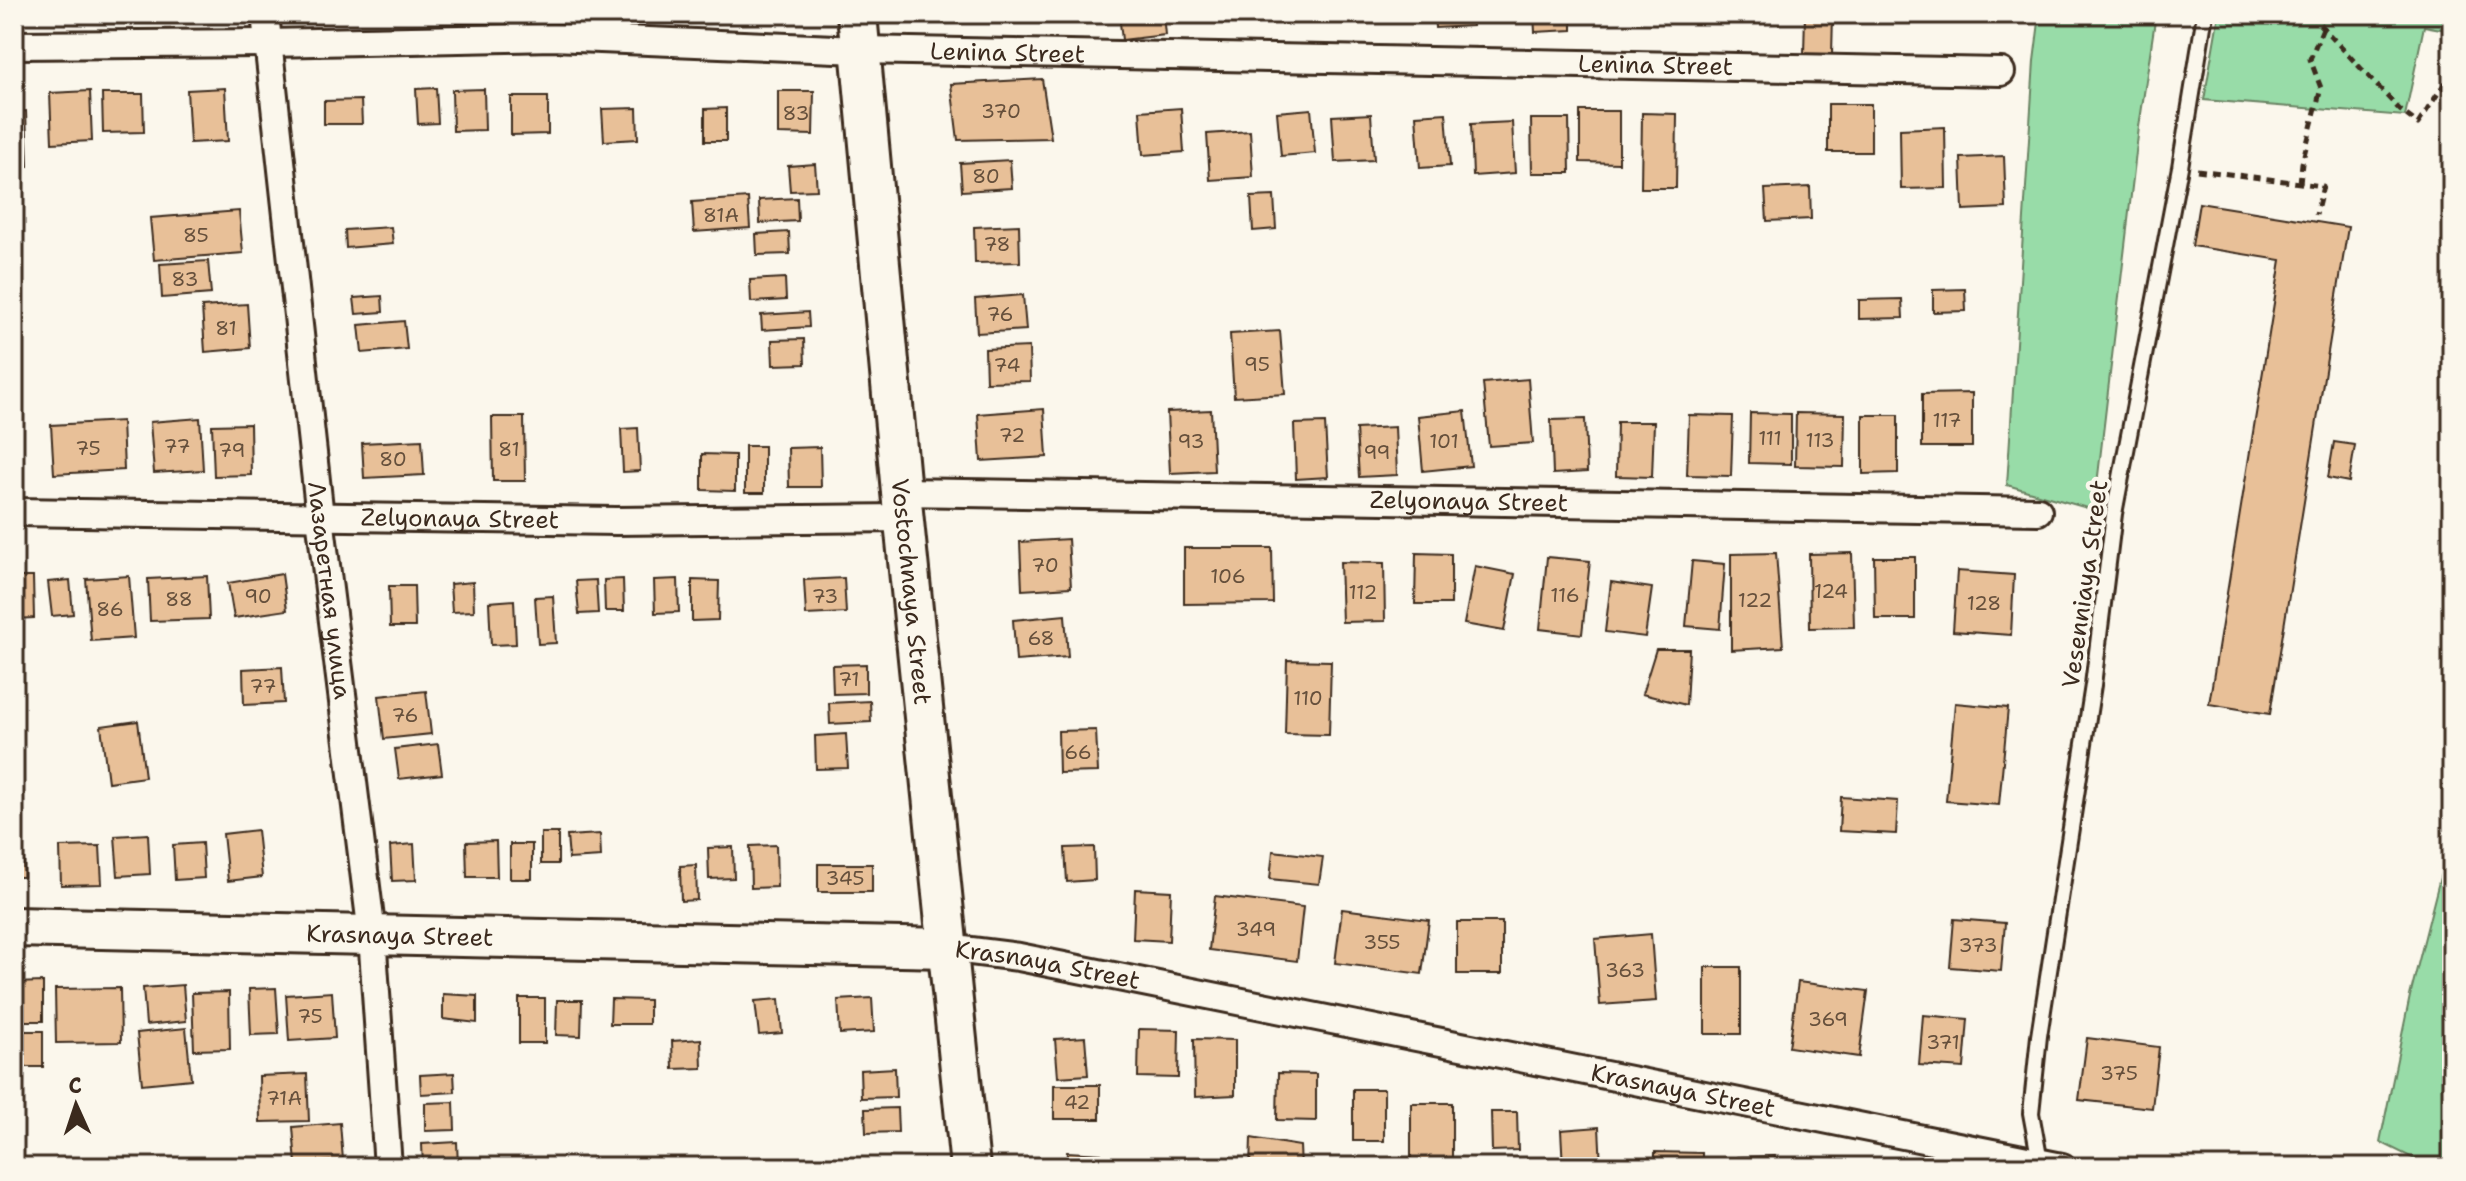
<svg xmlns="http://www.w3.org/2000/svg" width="2466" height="1181" font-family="'Shantell Sans',sans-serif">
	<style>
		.green { fill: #98dca8; stroke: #6a8363; stroke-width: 2 }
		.building { fill: #e8c098; stroke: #3b2a1e; stroke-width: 2 }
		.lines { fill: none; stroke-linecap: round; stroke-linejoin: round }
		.lane-casing { stroke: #3b2a1e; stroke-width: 20 }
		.street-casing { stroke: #3b2a1e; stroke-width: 32 }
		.secondary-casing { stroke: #3b2a1e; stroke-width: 44 }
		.path { stroke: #3b2a1e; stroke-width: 5; stroke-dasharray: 8 6; stroke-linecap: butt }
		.lane { stroke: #fbf7ec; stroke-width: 14 }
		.street { stroke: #fbf7ec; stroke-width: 26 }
		.secondary { stroke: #fbf7ec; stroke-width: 38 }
		.labels { text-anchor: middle; stroke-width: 8; stroke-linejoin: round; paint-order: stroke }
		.number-label { font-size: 20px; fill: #66503c }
		.street-label { font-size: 24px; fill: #3b2a1e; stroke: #fbf7ec }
	</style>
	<rect width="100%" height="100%" fill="#fbf7ec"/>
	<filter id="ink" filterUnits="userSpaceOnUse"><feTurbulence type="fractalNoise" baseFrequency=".0125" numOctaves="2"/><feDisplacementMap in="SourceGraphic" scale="16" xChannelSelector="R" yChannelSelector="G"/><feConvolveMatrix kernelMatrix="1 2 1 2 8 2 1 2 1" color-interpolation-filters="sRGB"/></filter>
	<g filter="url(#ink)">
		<!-- green -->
		<g class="green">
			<polygon points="2040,14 2156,14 2139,127 2094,510 2007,485 2034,61"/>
			<polygon points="2219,14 2452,14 2452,31 2424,26 2405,116 2204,100"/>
			<polygon points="2452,830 2452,1167 2431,1167 2380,1142 2410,996"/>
		</g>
		<!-- building -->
		<g class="building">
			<polygon points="1119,14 1163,14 1165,35 1122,40"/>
			<polygon points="1310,14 1358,14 1358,16 1310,18"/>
			<polygon points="1434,14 1471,14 1472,26 1435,28"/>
			<polygon points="1474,14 1516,14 1516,18 1474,17"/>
			<polygon points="1534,14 1572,14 1572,30 1535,32"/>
			<polygon points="1805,14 1833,14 1832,55 1804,55"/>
			<polygon points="1042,79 1051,138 958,140 951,84"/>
			<polygon points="225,88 228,141 190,143 187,90"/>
			<polygon points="436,88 438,123 418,124 416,89"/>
			<polygon points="484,89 485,130 453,131 452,90"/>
			<polygon points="90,91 92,141 52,143 50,93"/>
			<polygon points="778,91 814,91 813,135 778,134"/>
			<polygon points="102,94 143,94 144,132 103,133"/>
			<polygon points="511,97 548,97 548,134 511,135"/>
			<polygon points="361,100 362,124 324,124 324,101"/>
			<rect x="1828" y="104" width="43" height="48"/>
			<polygon points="637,108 638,139 604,141 602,109"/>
			<polygon points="726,108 726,141 705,141 705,109"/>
			<polygon points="1181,108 1184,152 1143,155 1140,111"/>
			<polygon points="1311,109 1315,153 1281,156 1277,112"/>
			<polygon points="26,111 28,166 14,167 14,112"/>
			<polygon points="1580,111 1619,111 1619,163 1580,162"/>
			<polygon points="1446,113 1450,166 1420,168 1416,115"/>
			<polygon points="1642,113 1677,114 1676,188 1641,188"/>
			<polygon points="1371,114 1374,160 1335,162 1332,116"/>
			<polygon points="1531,119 1569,119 1570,173 1532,173"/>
			<polygon points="1512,122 1515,173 1473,176 1471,124"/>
			<polygon points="1945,127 1946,188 1901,189 1900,129"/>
			<polygon points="1250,131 1253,177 1210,180 1207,134"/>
			<polygon points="2004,156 2006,208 1963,210 1961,158"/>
			<polygon points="1010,160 1012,188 962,191 960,163"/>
			<polygon points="815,164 817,190 790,191 788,166"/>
			<polygon points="1810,187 1811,219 1767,221 1765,189"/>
			<polygon points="1274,196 1276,229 1253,231 1251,197"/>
			<polygon points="748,198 750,228 694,232 692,202"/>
			<polygon points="797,198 798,221 760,223 759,200"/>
			<polygon points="2199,203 2348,227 2270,714 2209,704 2281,260 2192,246"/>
			<polygon points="239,211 243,253 154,260 150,218"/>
			<polygon points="1019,225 1020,262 975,263 974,227"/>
			<polygon points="391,227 393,244 346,248 345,230"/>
			<polygon points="789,232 790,254 757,255 756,234"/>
			<polygon points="208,261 211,294 162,298 160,264"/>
			<polygon points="785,278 786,300 751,302 750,280"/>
			<polygon points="1965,289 1966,311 1933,312 1933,290"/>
			<polygon points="1023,295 1026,330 977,333 975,299"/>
			<polygon points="382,296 383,312 356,314 354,298"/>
			<polygon points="1902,299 1903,318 1859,319 1859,300"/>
			<polygon points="247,304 250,348 205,352 202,307"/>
			<polygon points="808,312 809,327 762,330 761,315"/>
			<polygon points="404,321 407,349 362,353 359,325"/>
			<polygon points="1280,331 1285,394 1234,397 1230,334"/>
			<polygon points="804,339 805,364 773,365 772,340"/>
			<polygon points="1029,347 1030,381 986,382 985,349"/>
			<polygon points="1528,379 1533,443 1489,446 1483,383"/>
			<polygon points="1972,393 1972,447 1922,447 1922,394"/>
			<polygon points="1044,409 1047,457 981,461 978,414"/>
			<polygon points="1211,410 1214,471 1170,473 1167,412"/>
			<polygon points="1465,411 1471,466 1423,471 1418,416"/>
			<polygon points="1750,413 1791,414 1791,464 1749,463"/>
			<polygon points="1796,413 1845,414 1844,467 1795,466"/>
			<polygon points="1689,415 1733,416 1731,476 1687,475"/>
			<polygon points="1863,415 1898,415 1898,473 1863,474"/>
			<polygon points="492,417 524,417 525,481 493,481"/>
			<polygon points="200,418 203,470 154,473 150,422"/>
			<polygon points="1585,419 1587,472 1553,474 1551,420"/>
			<polygon points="122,421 124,470 54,474 51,425"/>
			<polygon points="1617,422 1654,422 1652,477 1616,476"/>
			<polygon points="1325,423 1328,477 1296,479 1294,424"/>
			<polygon points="250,424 251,475 214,476 212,425"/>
			<polygon points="1395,427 1397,475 1359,477 1356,429"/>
			<polygon points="638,428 640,471 623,472 621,429"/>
			<polygon points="422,440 424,475 364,478 362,443"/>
			<polygon points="2334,442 2355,445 2349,482 2328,478"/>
			<rect x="745" y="446" width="19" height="47"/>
			<polygon points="820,447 821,487 789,487 788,448"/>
			<polygon points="702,454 735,455 735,491 702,490"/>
			<polygon points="1068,539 1071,587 1022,590 1020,542"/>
			<polygon points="1184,548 1272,548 1273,603 1184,604"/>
			<polygon points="1416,553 1451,554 1451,604 1415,604"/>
			<polygon points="1776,553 1783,647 1731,650 1731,554"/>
			<polygon points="1852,553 1854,627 1810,628 1809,554"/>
			<polygon points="1547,557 1590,561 1582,634 1540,629"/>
			<polygon points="1874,557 1915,557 1915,619 1875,619"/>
			<polygon points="1692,561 1725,564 1720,629 1686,626"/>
			<polygon points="1340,562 1384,563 1385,621 1342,622"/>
			<polygon points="1475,566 1515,574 1504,631 1464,624"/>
			<polygon points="1957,571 2014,575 2011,635 1953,631"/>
			<polygon points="282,574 287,610 234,618 228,583"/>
			<polygon points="129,576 134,638 91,641 86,579"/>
			<polygon points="207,576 209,619 150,621 148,579"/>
			<polygon points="14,577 33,577 34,618 14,619"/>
			<polygon points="844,578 846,613 806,615 804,580"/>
			<polygon points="623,579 624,611 605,611 604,580"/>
			<polygon points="678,579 679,612 655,613 654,580"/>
			<polygon points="70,580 73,614 52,616 48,582"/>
			<polygon points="596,580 598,613 579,614 576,581"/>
			<polygon points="692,580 719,581 718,620 692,621"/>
			<polygon points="473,582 474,611 452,612 450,584"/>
			<polygon points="1611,582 1652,588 1645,637 1605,632"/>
			<polygon points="389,586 414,586 415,627 390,627"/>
			<polygon points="553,596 556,643 538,644 535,597"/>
			<polygon points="514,600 516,644 491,645 489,602"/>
			<polygon points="1065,615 1068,657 1016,661 1013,620"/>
			<polygon points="1656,649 1689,649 1686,705 1642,694"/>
			<polygon points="1287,660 1331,661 1329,735 1285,734"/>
			<polygon points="866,664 866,693 833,694 832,665"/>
			<polygon points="282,667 284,703 244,705 243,669"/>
			<polygon points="426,691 431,734 384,739 379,696"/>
			<polygon points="870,701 871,722 830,724 829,703"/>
			<polygon points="1955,703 2008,708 1999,805 1946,801"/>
			<polygon points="138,721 145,777 108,782 101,726"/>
			<polygon points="1096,730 1098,772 1059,773 1058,731"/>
			<polygon points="846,734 848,768 816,769 815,736"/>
			<polygon points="438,744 442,774 399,779 395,749"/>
			<polygon points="1841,797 1898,801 1896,834 1839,831"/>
			<polygon points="257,830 262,877 228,881 223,834"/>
			<rect x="541" y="833" width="17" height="31"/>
			<polygon points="148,834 150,874 118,876 115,836"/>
			<polygon points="600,834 601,857 569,859 567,836"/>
			<polygon points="496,841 497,877 467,877 466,842"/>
			<polygon points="202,843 204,878 175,880 173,845"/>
			<polygon points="23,844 24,877 14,877 14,845"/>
			<polygon points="414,844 416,880 392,881 390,846"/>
			<rect x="510" y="844" width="22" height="35"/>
			<polygon points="776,845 777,887 751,888 750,846"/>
			<polygon points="100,846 102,884 61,885 60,847"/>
			<polygon points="733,847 734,878 709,879 708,848"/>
			<polygon points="1094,847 1095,880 1067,882 1065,848"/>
			<polygon points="1273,851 1323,857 1319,884 1270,879"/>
			<rect x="818" y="864" width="54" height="28"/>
			<polygon points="696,865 697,900 681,901 680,866"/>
			<polygon points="1135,889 1171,891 1169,941 1133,939"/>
			<polygon points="1215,896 1303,907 1297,961 1209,950"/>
			<polygon points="1342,909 1429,920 1422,974 1335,963"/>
			<polygon points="1954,919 2005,923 2001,971 1950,967"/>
			<rect x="1457" y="922" width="45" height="52"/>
			<polygon points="1651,934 1656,1001 1600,1005 1595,939"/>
			<rect x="1705" y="967" width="36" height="67"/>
			<polygon points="43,982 43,1021 14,1021 14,983"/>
			<polygon points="1798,982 1868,991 1859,1057 1789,1047"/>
			<polygon points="183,985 186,1021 146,1025 143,988"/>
			<polygon points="120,988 121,1042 56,1043 55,989"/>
			<polygon points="276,988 279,1034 251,1035 249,989"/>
			<polygon points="229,992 230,1049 194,1050 192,993"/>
			<polygon points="332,992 335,1038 289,1041 286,995"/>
			<polygon points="443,994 477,996 477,1023 443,1019"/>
			<rect x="519" y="998" width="26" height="45"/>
			<polygon points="872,998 874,1032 840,1034 838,1000"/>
			<polygon points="611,999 649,1000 649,1024 610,1024"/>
			<polygon points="779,999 782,1033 759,1035 755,1001"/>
			<polygon points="557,1000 582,1000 581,1036 556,1035"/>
			<polygon points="1923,1015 1968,1019 1964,1068 1919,1065"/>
			<polygon points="186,1028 191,1079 142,1084 137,1033"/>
			<polygon points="1139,1029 1179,1030 1178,1078 1138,1077"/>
			<rect x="14" y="1031" width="29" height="36"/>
			<polygon points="1085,1037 1088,1075 1058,1077 1055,1039"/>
			<polygon points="2087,1038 2159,1047 2152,1108 2079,1100"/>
			<polygon points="701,1039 702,1068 673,1069 672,1041"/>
			<polygon points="1194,1039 1235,1040 1235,1095 1195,1097"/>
			<polygon points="895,1068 896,1097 861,1098 860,1070"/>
			<polygon points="454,1073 455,1092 421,1094 420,1075"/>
			<polygon points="1278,1073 1316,1074 1316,1121 1277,1120"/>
			<polygon points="307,1074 309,1121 260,1122 259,1076"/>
			<rect x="1054" y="1085" width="46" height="34"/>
			<rect x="1353" y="1089" width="31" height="52"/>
			<polygon points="454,1102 455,1130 425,1131 425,1103"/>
			<polygon points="1411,1103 1452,1103 1452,1163 1411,1162"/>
			<polygon points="897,1108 898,1132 866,1133 865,1109"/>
			<polygon points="1491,1112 1517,1112 1518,1150 1492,1151"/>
			<polygon points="340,1123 343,1160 296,1164 293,1127"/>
			<polygon points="1599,1127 1601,1167 1563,1167 1561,1130"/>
			<polygon points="1251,1138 1300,1146 1301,1167 1250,1167"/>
			<polygon points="457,1142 458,1167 423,1167 422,1144"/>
			<polygon points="1067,1152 1101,1154 1100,1167 1066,1167"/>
			<polygon points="1655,1152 1702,1153 1702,1167 1655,1167"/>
			<polygon points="1775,1156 1775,1167 1737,1167 1737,1157"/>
			<polygon points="1828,1161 1859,1167 1826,1167"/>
		</g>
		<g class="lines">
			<!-- lane casing -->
			<g class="lane-casing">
				<polyline id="lane" points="2040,1162 2031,1113 2039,1036 2093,685 2114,514 2180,167 2205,14"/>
			</g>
			<!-- street casing -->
			<g class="street-casing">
				<g id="street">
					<path id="s1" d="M265,14L320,517L372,935L388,1167"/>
					<path id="s2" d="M14,45L268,43L553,37L859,50L2001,72"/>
					<path id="s3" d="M901,492L2038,511"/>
					<path id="s4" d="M14,512L616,521L904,518"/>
					<path id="s5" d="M947,948L1019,957L2062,1167"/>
				</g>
			</g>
			<!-- secondary casing -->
			<g class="secondary-casing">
				<g id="secondary">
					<path id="s6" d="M857,14L901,492L970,1167"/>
					<path id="s7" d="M14,927L947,948"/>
				</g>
			</g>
			<!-- path -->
			<g class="path">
				<polyline points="2310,14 2400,110 2418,124 2452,72"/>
				<polyline points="2197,170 2323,186 2316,215"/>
				<polyline points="2300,183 2302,163 2321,88 2310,59 2323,28"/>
			</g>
			<!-- lane -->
			<use href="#lane" class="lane"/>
			<!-- street -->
			<use href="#street" class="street"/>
			<!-- secondary -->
			<use href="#secondary" class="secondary"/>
		</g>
	</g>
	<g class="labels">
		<!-- number labels -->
		<g class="number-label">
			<text x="1001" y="118">370</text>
			<text x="796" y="120">83</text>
			<text x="986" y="183">80</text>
			<text x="721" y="222">81А</text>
			<text x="196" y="242">85</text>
			<text x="997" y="251">78</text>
			<text x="185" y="286">83</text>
			<text x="1000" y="321">76</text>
			<text x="226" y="335">81</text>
			<text x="1257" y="371">95</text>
			<text x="1007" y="372">74</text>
			<text x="1947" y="427">117</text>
			<text x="1012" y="442">72</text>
			<text x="1770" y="445">111</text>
			<text x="1820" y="447">113</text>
			<text x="1191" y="448">93</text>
			<text x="1444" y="448">101</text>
			<text x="177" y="453">77</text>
			<text x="88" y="455">75</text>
			<text x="509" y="456">81</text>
			<text x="232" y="457">79</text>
			<text x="1377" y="459">99</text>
			<text x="393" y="466">80</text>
			<text x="1045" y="572">70</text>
			<text x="1228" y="583">106</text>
			<text x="1831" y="598">124</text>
			<text x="1363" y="599">112</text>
			<text x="1565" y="602">116</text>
			<text x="258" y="603">90</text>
			<text x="825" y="603">73</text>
			<text x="179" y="606">88</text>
			<text x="1755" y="607">122</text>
			<text x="1984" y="610">128</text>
			<text x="110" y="616">86</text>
			<text x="1041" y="645">68</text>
			<text x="849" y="686">71</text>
			<text x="263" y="693">77</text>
			<text x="1308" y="705">110</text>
			<text x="405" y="722">76</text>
			<text x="1078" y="759">66</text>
			<text x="845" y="885">345</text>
			<text x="1256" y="936">349</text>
			<text x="1382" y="949">355</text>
			<text x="1978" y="952">373</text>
			<text x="1625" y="977">363</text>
			<text x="310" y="1023">75</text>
			<text x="1828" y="1026">369</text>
			<text x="1943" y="1049">371</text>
			<text x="2119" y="1080">375</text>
			<text x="284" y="1105">71А</text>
			<text x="1077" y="1109">42</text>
		</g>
		<!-- street labels -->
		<g class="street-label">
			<text dy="8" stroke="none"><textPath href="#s2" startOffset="994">Lenina Street</textPath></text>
			<text dy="8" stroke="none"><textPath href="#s2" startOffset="1642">Lenina Street</textPath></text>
			<text dy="8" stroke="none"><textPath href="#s3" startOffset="568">Zelyonaya Street</textPath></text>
			<text dy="8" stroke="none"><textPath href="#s4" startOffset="446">Zelyonaya Street</textPath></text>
			<text transform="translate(2085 584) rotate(-82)" y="8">Vesenniaya Street</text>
			<text dy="8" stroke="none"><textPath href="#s1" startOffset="580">Лазаретная улица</textPath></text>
			<text dy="8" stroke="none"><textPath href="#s6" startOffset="580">Vostochnaya Street</textPath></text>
			<text dy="8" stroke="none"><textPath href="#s7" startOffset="386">Krasnaya Street</textPath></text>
			<text dy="8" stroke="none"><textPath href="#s5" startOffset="102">Krasnaya Street</textPath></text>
			<text dy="8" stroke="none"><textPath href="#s5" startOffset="750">Krasnaya Street</textPath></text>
		</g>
	</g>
	<!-- margin -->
	<rect width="2466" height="1181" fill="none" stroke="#fbf7ec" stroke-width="48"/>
	<rect x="24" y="24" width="2418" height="1133" fill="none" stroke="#3b2a1e" stroke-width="3" filter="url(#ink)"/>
	<!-- north arrow -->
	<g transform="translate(76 1105) rotate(357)" stroke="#fbf7ec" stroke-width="6" paint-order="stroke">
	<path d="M0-6L14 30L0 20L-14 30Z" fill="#3b2a1e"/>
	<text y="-12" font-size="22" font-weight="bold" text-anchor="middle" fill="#3b2a1e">С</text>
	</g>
</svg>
